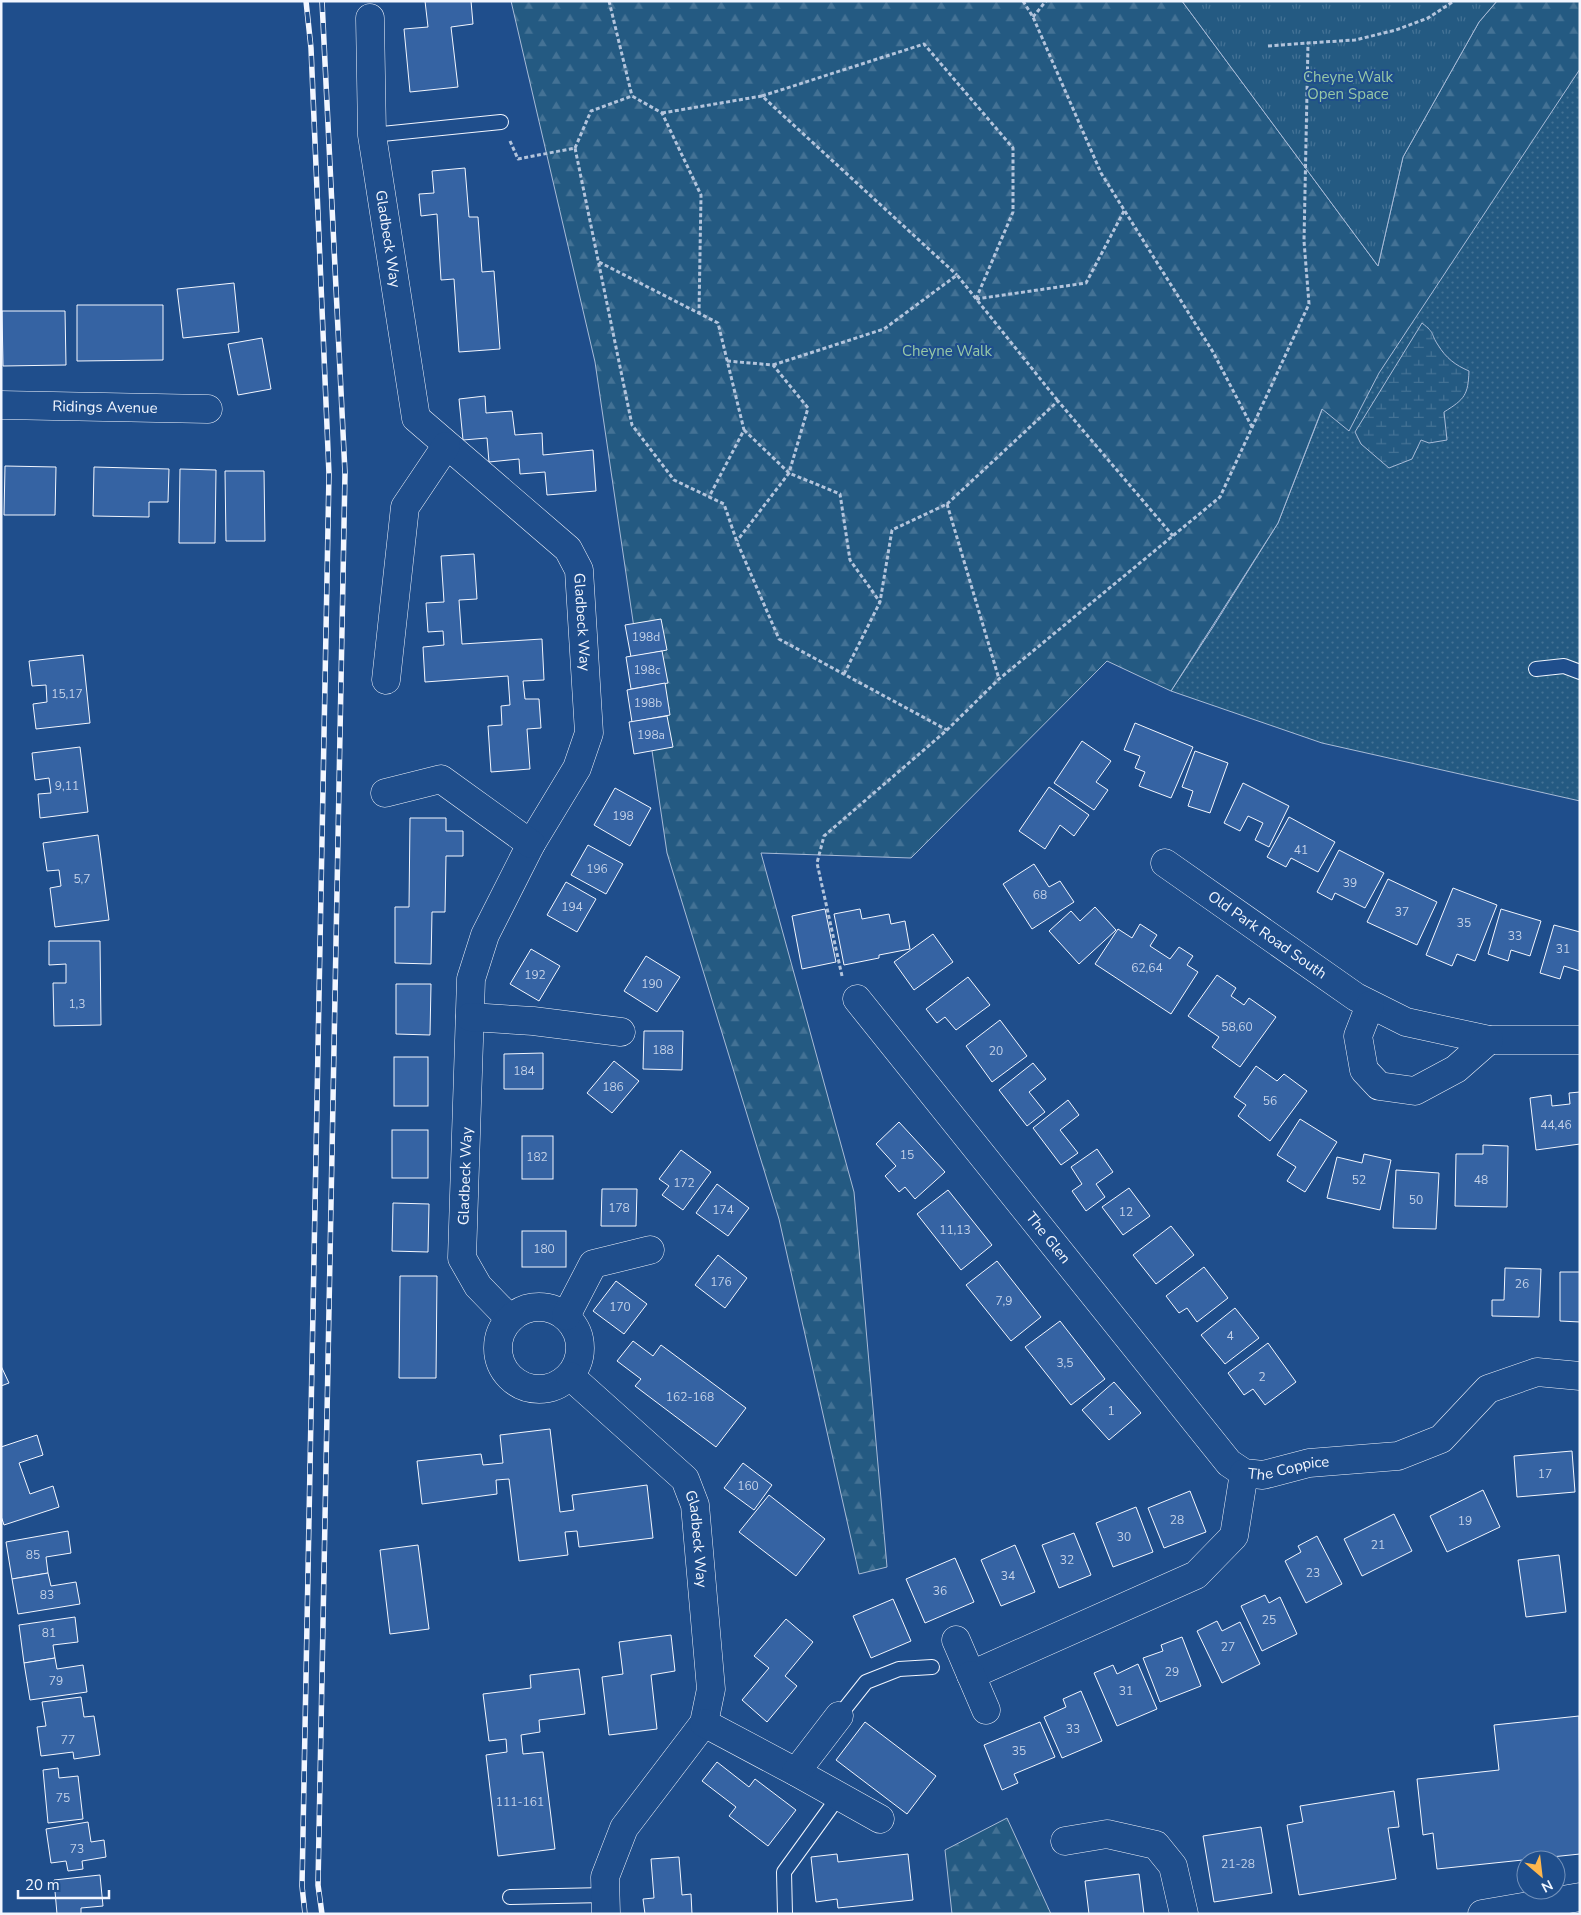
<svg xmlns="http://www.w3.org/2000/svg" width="1581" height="1915" font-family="'Nunito Sans',sans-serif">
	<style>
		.grass { fill: url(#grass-dots); stroke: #a8bbd7 }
		.forest { fill: url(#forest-firs); stroke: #a8bbd7 }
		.wetland { fill: url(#wetland-marsh); stroke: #a8bbd7 }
		.park { fill: url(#park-tufts); stroke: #a8bbd7 }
		.building { fill: #3563a3; stroke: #f2f6ff }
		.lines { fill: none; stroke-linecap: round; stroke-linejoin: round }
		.service-casing { stroke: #f2f6ff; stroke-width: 16 }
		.minor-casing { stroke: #f2f6ff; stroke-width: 29 }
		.path { stroke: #b3c4dc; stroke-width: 3; stroke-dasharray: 4 2.5; stroke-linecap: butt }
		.service { stroke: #1f4e8c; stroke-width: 14 }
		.minor { stroke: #1f4e8c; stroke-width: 28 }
		.rail-casing { stroke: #f2f6ff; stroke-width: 5.5 }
		.rail { stroke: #1f4e8c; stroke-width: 4; stroke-dasharray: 11; stroke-linecap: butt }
		.labels { text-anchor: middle; stroke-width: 4; stroke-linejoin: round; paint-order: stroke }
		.number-label { font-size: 12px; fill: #c3d1e8 }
		.park-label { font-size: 15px; fill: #97c8a6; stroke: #1f4e8c }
		.street-label { font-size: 15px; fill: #f2f6ff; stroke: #1f4e8c }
	</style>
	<defs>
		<pattern id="grass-dots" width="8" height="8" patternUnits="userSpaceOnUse" patternTransform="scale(1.25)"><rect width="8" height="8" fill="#245a82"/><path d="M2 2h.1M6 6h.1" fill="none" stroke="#447295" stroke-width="1.8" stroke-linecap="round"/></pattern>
		<pattern id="forest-firs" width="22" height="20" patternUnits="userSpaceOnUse" patternTransform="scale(1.25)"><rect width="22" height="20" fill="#245a82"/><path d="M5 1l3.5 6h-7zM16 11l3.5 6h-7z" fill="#447295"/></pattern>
		<pattern id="wetland-marsh" width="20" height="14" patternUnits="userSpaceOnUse" patternTransform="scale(1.25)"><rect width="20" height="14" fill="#245a82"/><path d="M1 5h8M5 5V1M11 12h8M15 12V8" fill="none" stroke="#447295"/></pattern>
		<pattern id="park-tufts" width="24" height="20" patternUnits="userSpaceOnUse" patternTransform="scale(1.25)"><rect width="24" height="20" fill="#245a82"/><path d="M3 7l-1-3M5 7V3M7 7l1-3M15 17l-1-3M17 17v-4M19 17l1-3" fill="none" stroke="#447295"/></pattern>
	</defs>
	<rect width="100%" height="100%" fill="#1f4e8c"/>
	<!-- grass -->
	<polygon class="grass" points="1182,1 1580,1 1580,801 1322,743 1171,691 1213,627 1278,523 1378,266"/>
	<!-- forest -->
	<g class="forest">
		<polygon points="511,1 1182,1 1378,266 1403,157 1479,22 1497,1 1580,1 1580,69 1379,373 1349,431 1322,409 1278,523 1171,691 1107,661 911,858 761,853 854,1192 887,1567 859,1574 779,1219 667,853 595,362"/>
		<polygon points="1007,1818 1051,1914 952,1914 945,1850"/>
	</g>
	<!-- wetland -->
	<path class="wetland" d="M1422,323C1436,334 1430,333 1438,345C1446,358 1455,365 1469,371C1468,395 1465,399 1444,412L1447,440L1429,443L1421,440L1412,459L1389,468L1361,444L1355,432Z"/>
	<!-- park -->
	<polygon class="park" points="1182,1 1497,1 1479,22 1403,157 1378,266"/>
	<!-- building -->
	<g class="building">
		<polygon points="425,1 471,1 473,24 451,27 458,87 410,92 404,29 428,27"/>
		<polygon points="465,168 469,217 478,217 482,272 494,271 500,349 459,352 454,279 441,280 437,214 421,216 419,194 434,193 432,171"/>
		<polygon points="234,283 239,332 183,338 177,289"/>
		<polygon points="77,305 163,305 163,360 77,361"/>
		<polygon points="2,311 65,311 66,365 3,366"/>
		<polygon points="262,338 271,389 238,395 228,344"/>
		<polygon points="485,396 486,413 512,411 515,435 542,433 543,455 593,450 596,491 547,495 545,472 520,474 519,459 489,462 487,438 463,440 459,399"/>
		<polygon points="5,466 56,467 55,515 4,515"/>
		<polygon points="94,467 169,469 168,502 149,502 149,517 93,516"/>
		<polygon points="180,469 216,470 215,543 179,543"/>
		<polygon points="225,471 264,471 265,541 226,541"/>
		<polygon points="474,554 477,599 459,600 462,644 542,639 544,680 523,681 525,699 539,699 541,728 527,729 530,769 491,772 488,726 502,725 501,706 510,705 508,676 425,682 423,647 444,645 443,631 428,632 426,603 444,602 441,556"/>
		<polygon points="661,619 667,650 631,657 625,625"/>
		<polygon points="662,651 668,683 631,689 626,657"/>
		<polygon points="83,655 90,723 36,729 33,704 47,702 46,685 32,686 29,661"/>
		<polygon points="665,683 670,715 632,722 627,690"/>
		<polygon points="667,716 673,747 634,754 629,722"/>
		<polygon points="1135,723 1193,747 1171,798 1139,786 1145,772 1135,768 1140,756 1124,750"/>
		<polygon points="1082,741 1111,761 1096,782 1108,790 1094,810 1054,783"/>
		<polygon points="80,747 88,812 40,818 38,794 51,793 49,778 35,780 32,753"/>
		<polygon points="1195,751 1228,763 1210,813 1188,806 1193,791 1182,787"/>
		<polygon points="1243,783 1289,806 1269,847 1255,840 1263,823 1248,816 1240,831 1224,823"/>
		<polygon points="1049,787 1089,815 1074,836 1060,825 1045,849 1019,831"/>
		<polygon points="615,788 651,808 630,846 594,825"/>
		<polygon points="1289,817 1335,842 1318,872 1291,858 1286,867 1267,857"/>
		<polygon points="410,818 446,818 446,831 463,831 463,856 446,856 445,912 432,912 431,964 395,963 395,907 409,907"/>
		<polygon points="98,835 109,920 55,927 50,888 61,886 59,870 47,871 43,843"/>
		<polygon points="588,845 623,864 606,894 571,875"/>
		<polygon points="1339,850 1384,873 1365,908 1335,893 1332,900 1317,892"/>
		<polygon points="1034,864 1049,887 1060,881 1074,902 1032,929 1003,884"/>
		<polygon points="1388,879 1437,902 1417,945 1367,922"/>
		<polygon points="566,882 596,899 577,932 547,915"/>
		<polygon points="1453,888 1497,905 1475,961 1457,954 1452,966 1426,955"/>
		<polygon points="1095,907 1116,930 1079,964 1049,931 1071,911 1080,921"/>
		<polygon points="825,909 836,962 802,969 792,916"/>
		<polygon points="860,909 862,919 889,914 891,924 905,921 910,949 879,955 879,958 844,965 834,914"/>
		<polygon points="1501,909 1541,921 1530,956 1511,950 1508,961 1488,954"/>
		<polygon points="1140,924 1157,935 1150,946 1170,959 1179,947 1193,956 1187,965 1198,972 1171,1014 1095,964 1118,929 1132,938"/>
		<polygon points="1554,925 1580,932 1580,971 1564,966 1560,979 1540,973"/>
		<polygon points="933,934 953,962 914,990 894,962"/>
		<polygon points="49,941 100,941 101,1025 54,1026 53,983 66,983 66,964 49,965"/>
		<polygon points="531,949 560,966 539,1001 510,984"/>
		<polygon points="646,956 680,977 657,1012 624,991"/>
		<polygon points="1217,975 1236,988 1231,996 1244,1005 1249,998 1276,1017 1240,1067 1212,1047 1219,1037 1188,1016"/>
		<polygon points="968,977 990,1005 956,1030 945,1017 937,1023 926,1009"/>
		<polygon points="396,984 431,984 430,1035 396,1034"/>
		<polygon points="1000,1020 1027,1056 992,1082 966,1046"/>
		<polygon points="644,1031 683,1031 682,1070 643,1069"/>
		<polygon points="543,1053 543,1089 504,1089 504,1054"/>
		<rect x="394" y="1057" width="34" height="49"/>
		<polygon points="614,1061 639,1081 612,1113 587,1093"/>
		<polygon points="1033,1063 1046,1079 1029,1092 1045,1112 1027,1126 999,1090"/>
		<polygon points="1256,1066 1277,1081 1284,1074 1307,1091 1270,1141 1238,1116 1246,1105 1234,1097"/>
		<polygon points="1580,1092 1580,1144 1536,1150 1530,1098 1551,1095 1552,1106 1570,1104 1569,1093"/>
		<polygon points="1068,1100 1079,1115 1060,1130 1078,1153 1061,1165 1033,1128"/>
		<polygon points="1300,1119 1337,1142 1305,1192 1287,1181 1296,1167 1277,1155"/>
		<polygon points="899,1122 945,1172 915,1199 905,1187 899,1192 885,1176 896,1166 876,1144"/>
		<rect x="392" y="1130" width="36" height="48"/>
		<rect x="522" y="1136" width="31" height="43"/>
		<polygon points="1483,1145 1508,1146 1507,1207 1455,1206 1456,1154 1483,1154"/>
		<polygon points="1097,1149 1113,1172 1096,1184 1105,1197 1086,1211 1072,1191 1082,1184 1071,1167"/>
		<polygon points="681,1150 711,1172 683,1210 662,1195 669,1186 659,1179"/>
		<polygon points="1364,1154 1391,1160 1380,1210 1327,1198 1337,1157 1362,1163"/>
		<polygon points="1396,1170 1439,1173 1436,1229 1393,1228"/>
		<polygon points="717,1184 749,1208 728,1236 696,1213"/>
		<polygon points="1129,1188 1150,1216 1123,1235 1102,1207"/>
		<polygon points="602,1189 637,1189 636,1226 601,1226"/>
		<polygon points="948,1190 992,1245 961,1270 917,1214"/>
		<polygon points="393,1203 429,1204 428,1252 392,1251"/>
		<polygon points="1171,1226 1194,1255 1156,1284 1133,1255"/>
		<rect x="522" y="1231" width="44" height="36"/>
		<polygon points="718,1255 747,1278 725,1308 695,1285"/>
		<polygon points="997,1261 1041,1317 1011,1341 966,1285"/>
		<polygon points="1204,1267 1228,1298 1197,1322 1187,1308 1179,1313 1166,1296"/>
		<polygon points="1505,1268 1541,1269 1539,1317 1492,1316 1492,1300 1504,1300"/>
		<polygon points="1560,1272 1580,1272 1580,1322 1560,1321"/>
		<polygon points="400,1276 437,1276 436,1378 399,1378"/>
		<polygon points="616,1281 647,1304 624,1334 593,1311"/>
		<polygon points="1235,1308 1259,1338 1225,1364 1201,1335"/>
		<polygon points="1060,1321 1105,1379 1071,1405 1025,1347"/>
		<polygon points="633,1341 653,1356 661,1345 746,1408 716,1447 635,1386 641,1379 617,1361"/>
		<polygon points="1268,1343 1296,1382 1265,1405 1253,1389 1244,1395 1228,1373"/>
		<polygon points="1,1366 9,1383 1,1386"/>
		<polygon points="1114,1382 1141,1413 1109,1440 1082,1410"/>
		<polygon points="550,1429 560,1512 574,1510 572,1495 647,1485 653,1538 579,1547 577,1531 565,1532 568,1555 519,1561 509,1479 496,1480 497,1494 422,1504 417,1461 481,1454 483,1465 503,1463 500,1435"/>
		<polygon points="37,1435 43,1455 19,1463 30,1494 53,1486 59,1507 4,1525 1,1516 1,1447"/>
		<polygon points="1572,1451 1575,1492 1517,1497 1514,1456"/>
		<polygon points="743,1463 772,1485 754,1510 724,1488"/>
		<polygon points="1483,1490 1500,1527 1447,1552 1430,1516"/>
		<polygon points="1190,1491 1206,1532 1164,1548 1148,1508"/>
		<polygon points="769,1495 825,1539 796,1576 739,1532"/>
		<polygon points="1136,1507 1153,1552 1113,1567 1096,1523"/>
		<polygon points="1394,1514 1412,1551 1362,1576 1344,1539"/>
		<polygon points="68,1531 71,1553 46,1557 48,1573 12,1579 6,1542"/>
		<polygon points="1074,1533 1091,1575 1059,1588 1042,1545"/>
		<polygon points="1317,1536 1342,1584 1306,1603 1285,1561 1301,1552 1298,1546"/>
		<polygon points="418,1545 429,1629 390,1634 380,1550"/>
		<polygon points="1015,1545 1035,1592 1001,1606 981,1560"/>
		<polygon points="1559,1555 1566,1612 1526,1617 1518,1560"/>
		<polygon points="955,1558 974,1602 925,1623 906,1579"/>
		<polygon points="48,1573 51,1586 76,1582 80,1604 18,1614 12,1579"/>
		<polygon points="1265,1595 1269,1603 1280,1597 1297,1634 1262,1651 1241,1606"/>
		<polygon points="893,1599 911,1641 871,1658 853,1616"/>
		<polygon points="75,1617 78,1642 53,1645 55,1658 24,1663 19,1625"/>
		<polygon points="786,1619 813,1642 785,1676 797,1686 767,1722 742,1700 769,1668 754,1656"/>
		<polygon points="1217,1621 1222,1631 1240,1622 1260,1664 1222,1683 1197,1631"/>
		<polygon points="671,1635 675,1671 651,1675 657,1729 609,1735 602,1677 623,1674 619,1642"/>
		<polygon points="1182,1637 1201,1686 1160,1702 1143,1658 1163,1651 1161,1645"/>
		<polygon points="55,1658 57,1669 83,1665 87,1692 30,1700 24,1663"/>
		<polygon points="1138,1664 1157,1709 1117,1726 1094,1673 1113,1665 1117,1674"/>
		<polygon points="579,1669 585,1714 539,1720 540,1732 521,1735 523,1754 543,1752 555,1849 498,1856 486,1755 507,1752 506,1739 489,1741 483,1694 531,1688 530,1675"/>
		<polygon points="1081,1691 1102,1741 1062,1758 1044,1717 1066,1707 1063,1699"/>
		<polygon points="81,1697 84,1717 94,1716 100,1755 74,1759 73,1752 41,1756 37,1727 46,1726 42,1702"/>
		<polygon points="1579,1716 1580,1854 1437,1869 1433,1833 1423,1835 1417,1779 1499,1770 1494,1725"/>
		<polygon points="865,1722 936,1776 907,1814 836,1760"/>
		<polygon points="1040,1722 1055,1757 1014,1774 1018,1783 1002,1790 984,1745"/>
		<polygon points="717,1762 749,1787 755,1779 796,1810 768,1846 729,1816 736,1807 702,1781"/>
		<polygon points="58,1768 59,1778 78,1776 83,1819 48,1823 43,1770"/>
		<polygon points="1394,1791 1399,1827 1388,1828 1396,1879 1299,1895 1287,1825 1303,1822 1300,1806"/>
		<polygon points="88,1822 91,1842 104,1840 106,1857 82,1861 83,1869 68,1871 66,1861 51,1863 46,1829"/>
		<polygon points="1261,1827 1272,1893 1214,1902 1203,1836"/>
		<polygon points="837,1854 838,1862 908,1854 913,1900 838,1908 837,1899 816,1902 811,1857"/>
		<polygon points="679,1857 682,1895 691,1894 692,1914 645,1914 643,1899 654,1898 651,1859"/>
		<polygon points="1139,1874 1144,1914 1089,1914 1085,1881"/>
		<polygon points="100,1875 103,1906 81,1908 81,1914 57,1914 54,1880"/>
	</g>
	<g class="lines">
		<!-- service casing -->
		<g class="service-casing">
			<g id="service">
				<polyline points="372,135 501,122"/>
				<polyline points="1536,669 1564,666 1580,672"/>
				<polyline points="839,1716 866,1682 899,1669 932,1667"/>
				<polyline points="510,1897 605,1895"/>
				<polyline points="785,1914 784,1872 839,1796"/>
			</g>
		</g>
		<!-- minor casing -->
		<g class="minor-casing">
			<g id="minor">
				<path id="s1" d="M370,18L372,135L416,418L568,549L579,570L589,733L577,768L531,844L485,935L471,979L462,1258L478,1286L510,1319"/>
				<path id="s2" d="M1,405L208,409"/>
				<polyline points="386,680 405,507 446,446"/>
				<polyline points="385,793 441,779 531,844"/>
				<path id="s3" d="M1165,863L1356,997L1406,1022L1489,1040H1580"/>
				<path id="s4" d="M857,999L1229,1463L1244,1473L1263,1475L1309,1463L1398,1456L1441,1439L1488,1389L1537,1372L1580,1376"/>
				<polyline points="1370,1005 1358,1036 1364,1070 1379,1086 1415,1091 1456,1069 1489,1040"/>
				<polyline points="470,1017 533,1021 621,1032"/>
				<circle cx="539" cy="1348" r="41"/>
				<polyline points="566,1316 593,1264 650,1250"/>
				<path id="s5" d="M570,1376L685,1479L695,1505L711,1689L704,1723L624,1828L605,1877L606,1914"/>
				<polyline points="956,1640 971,1675 1196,1575 1234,1536 1244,1473"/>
				<polyline points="971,1675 986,1710"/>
				<polyline points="704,1723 796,1772 880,1819"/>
				<polyline points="796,1772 839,1716"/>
				<polyline points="1065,1841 1107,1834 1156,1845 1173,1866 1184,1914"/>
				<polyline points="1482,1914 1580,1897"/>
			</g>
		</g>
		<!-- path -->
		<g class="path">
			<polyline points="609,1 632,96"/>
			<polyline points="1023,1 1033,17 1101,173 1213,352 1252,427"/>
			<polyline points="1033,17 1046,1"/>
			<polyline points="1268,46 1308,43"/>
			<polyline points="762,96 924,44 1013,148 1013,212 976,299"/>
			<polyline points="662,113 762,96 957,275"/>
			<polyline points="510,141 518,159 575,148 632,425 674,480 724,504 737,542 779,639 947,730"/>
			<polyline points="575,148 591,111 632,96 662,113 701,195 699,313"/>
			<polyline points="599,262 718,323 744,430 709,497"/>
			<polyline points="976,299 1086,283 1124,211"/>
			<polyline points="727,361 773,365 808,408 789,473 737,541"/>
			<polyline points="773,365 884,329 957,275 1058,401"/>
			<polyline points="744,430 789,473 840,494 850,560 880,602"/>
			<polyline points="947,504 1058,401 1173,536"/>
			<polyline points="844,674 880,602 892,530 947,504 999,679"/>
			<polyline points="842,976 817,863 824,836 947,730 999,679 1220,497 1309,304 1304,241 1308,43 1355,40 1396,30 1428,18 1454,1"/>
		</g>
		<!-- service -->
		<use href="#service" class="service"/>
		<!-- minor -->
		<use href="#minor" class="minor"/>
		<!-- rail casing -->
		<g class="rail-casing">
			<g id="rail">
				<polyline points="322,1 345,473 318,1885 322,1914"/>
				<polyline points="305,1914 302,1886 329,474 311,48 306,1"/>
			</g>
		</g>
		<!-- rail -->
		<use href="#rail" class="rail"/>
	</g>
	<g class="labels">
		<!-- number labels -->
		<g class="number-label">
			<text x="646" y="641">198d</text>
			<text x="647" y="674">198c</text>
			<text x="67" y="698">15,17</text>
			<text x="648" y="707">198b</text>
			<text x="651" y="739">198a</text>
			<text x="67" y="790">9,11</text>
			<text x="623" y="820">198</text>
			<text x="1301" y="854">41</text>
			<text x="597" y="873">196</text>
			<text x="82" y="883">5,7</text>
			<text x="1350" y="887">39</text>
			<text x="1040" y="899">68</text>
			<text x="572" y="911">194</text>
			<text x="1402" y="916">37</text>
			<text x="1464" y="927">35</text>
			<text x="1515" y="940">33</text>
			<text x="1563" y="953">31</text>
			<text x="1147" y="972">62,64</text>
			<text x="535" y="979">192</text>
			<text x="652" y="988">190</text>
			<text x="77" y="1008">1,3</text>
			<text x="1237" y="1031">58,60</text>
			<text x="663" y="1054">188</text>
			<text x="996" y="1055">20</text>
			<text x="524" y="1075">184</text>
			<text x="613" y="1091">186</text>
			<text x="1270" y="1105">56</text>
			<text x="1556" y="1129">44,46</text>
			<text x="907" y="1159">15</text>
			<text x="537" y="1161">182</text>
			<text x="1359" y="1184">52</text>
			<text x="1481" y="1184">48</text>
			<text x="684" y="1187">172</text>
			<text x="1416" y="1204">50</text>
			<text x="619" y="1212">178</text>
			<text x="723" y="1214">174</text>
			<text x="1126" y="1216">12</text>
			<text x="955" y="1234">11,13</text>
			<text x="544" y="1253">180</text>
			<text x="721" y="1286">176</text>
			<text x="1522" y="1288">26</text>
			<text x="1004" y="1305">7,9</text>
			<text x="620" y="1311">170</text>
			<text x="1230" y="1340">4</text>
			<text x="1065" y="1367">3,5</text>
			<text x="1262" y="1381">2</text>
			<text x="690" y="1401">162-168</text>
			<text x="1111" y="1415">1</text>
			<text x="1545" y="1478">17</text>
			<text x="748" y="1490">160</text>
			<text x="1177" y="1524">28</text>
			<text x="1465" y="1525">19</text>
			<text x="1124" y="1541">30</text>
			<text x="1378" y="1549">21</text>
			<text x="33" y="1559">85</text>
			<text x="1067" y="1564">32</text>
			<text x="1313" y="1577">23</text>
			<text x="1008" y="1580">34</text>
			<text x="940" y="1595">36</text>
			<text x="47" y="1599">83</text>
			<text x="1269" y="1624">25</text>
			<text x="49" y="1637">81</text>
			<text x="1228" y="1651">27</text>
			<text x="1172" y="1676">29</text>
			<text x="56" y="1685">79</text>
			<text x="1126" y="1695">31</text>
			<text x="1073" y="1733">33</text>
			<text x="68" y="1744">77</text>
			<text x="1019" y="1755">35</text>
			<text x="63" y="1802">75</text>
			<text x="520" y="1806">111-161</text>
			<text x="77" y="1853">73</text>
			<text x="1238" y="1868">21-28</text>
		</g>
		<!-- park labels -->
		<g class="park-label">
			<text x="1348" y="82">Cheyne Walk<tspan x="1348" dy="17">Open Space</tspan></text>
			<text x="947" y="356">Cheyne Walk</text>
		</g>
		<!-- street labels -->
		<g class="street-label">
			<text dy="5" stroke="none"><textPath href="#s1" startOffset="222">Gladbeck Way</textPath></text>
			<text dy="5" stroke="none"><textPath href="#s2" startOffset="104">Ridings Avenue</textPath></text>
			<text dy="5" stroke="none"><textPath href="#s1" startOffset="680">Gladbeck Way</textPath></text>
			<text dy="5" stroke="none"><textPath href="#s3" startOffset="125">Old Park Road South</textPath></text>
			<text transform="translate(465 1176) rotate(-88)" y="5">Gladbeck Way</text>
			<text dy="5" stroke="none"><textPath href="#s4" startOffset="306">The Glen</textPath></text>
			<text dy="5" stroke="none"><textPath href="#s4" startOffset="658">The Coppice</textPath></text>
			<text dy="5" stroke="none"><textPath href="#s5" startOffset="216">Gladbeck Way</textPath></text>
		</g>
	</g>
	<!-- border -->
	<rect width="1581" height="1915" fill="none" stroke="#f2f6ff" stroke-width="5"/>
	<!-- north arrow -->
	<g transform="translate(1541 1875) rotate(152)"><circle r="24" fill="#1f4e8c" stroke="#7391ba"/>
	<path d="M0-4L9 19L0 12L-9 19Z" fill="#ffb74d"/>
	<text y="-8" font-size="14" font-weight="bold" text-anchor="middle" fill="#f2f6ff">N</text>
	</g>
	<!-- scale -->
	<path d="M18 1890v8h91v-8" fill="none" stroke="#f2f6ff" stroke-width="2.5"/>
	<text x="25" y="1890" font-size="15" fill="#f2f6ff" stroke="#1f4e8c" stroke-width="4" paint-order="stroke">20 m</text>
</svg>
